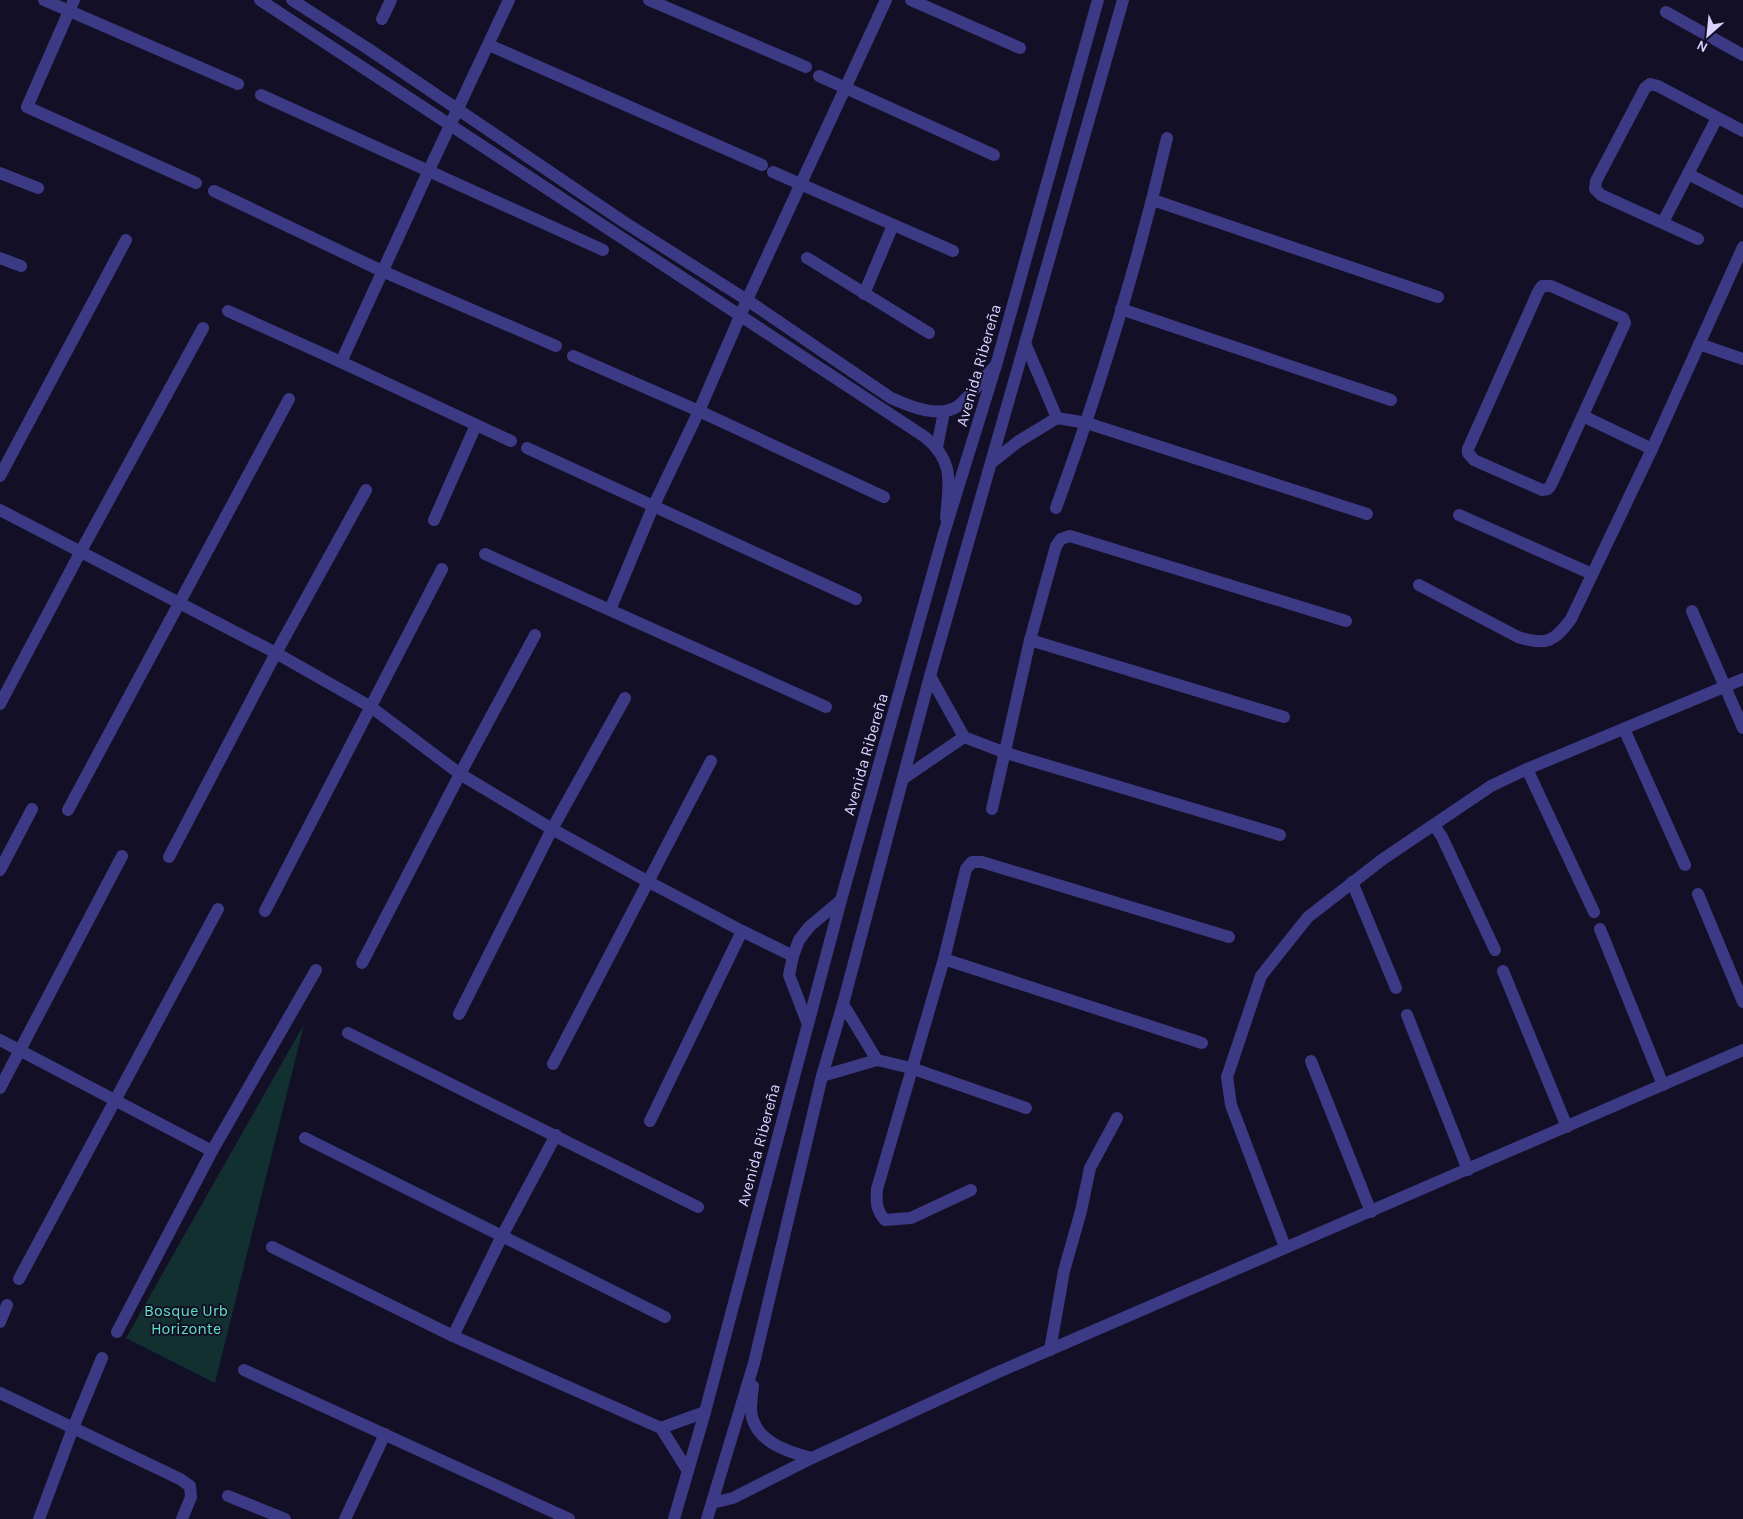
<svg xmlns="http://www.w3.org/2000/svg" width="1743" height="1519" font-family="Karla,sans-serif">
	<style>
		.green { fill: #12302f }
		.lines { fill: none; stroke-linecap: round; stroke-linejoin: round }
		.minor { stroke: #3d3a85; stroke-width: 12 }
		.tertiary { stroke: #3d3a85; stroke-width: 12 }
		.labels { text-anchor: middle; stroke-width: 4; stroke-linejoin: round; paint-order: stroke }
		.street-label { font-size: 16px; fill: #d9d4ff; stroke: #130f26 }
		.park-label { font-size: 16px; fill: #5fe0c0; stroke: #130f26 }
	</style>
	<rect width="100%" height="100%" fill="#130f26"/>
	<!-- green -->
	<polygon class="green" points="304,1024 215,1383 126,1338"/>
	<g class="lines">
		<!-- minor -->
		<g class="minor">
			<polyline points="44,0 238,84"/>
			<polyline points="74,0 27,107 196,183"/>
			<path d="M260,0L925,437C955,462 949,483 946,518"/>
			<path d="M292,0L367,48L624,222L747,300L891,398C909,406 939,419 958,406C968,398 985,377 995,366"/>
			<polyline points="649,0 806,67"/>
			<polyline points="911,0 1020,48"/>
			<polyline points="1666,12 1743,55"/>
			<polyline points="382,19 391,0"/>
			<polyline points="489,45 762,165"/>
			<polyline points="819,76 994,155"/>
			<polyline points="261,95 603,250"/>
			<polyline points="773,172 953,251"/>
			<polyline points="0,173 38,188"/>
			<polyline points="1688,174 1743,202"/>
			<polyline points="214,191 382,271 556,346"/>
			<polyline points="1153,200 1438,297"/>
			<polyline points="1663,222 1717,118"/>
			<polyline points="1698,239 1601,195 1595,189 1596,181 1645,88 1650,84 1658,86 1743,131"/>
			<polyline points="0,258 21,266"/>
			<polyline points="807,258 929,333"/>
			<polygon points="1542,286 1551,286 1623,318 1625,323 1551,485 1548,489 1542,490 1474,460 1468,453 1468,449 1538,292"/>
			<polyline points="864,294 893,225"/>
			<polyline points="1121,309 1391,400"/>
			<polyline points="228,311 341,362 429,170 509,0"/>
			<polyline points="1025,343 1057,418"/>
			<polyline points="1699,344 1743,359"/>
			<polyline points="573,356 699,411 884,497"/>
			<polyline points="341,362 511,441"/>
			<polyline points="1583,416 1652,449"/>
			<polyline points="937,447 944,412"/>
			<polyline points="527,448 856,599"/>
			<polyline points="991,463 1019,441 1057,418 1087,423 1367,514"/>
			<polyline points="0,476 126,240"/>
			<path d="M1056,508C1100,387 1138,263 1167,138"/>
			<polyline points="0,510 276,653 371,707 460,774 552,829 647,881 742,931"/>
			<polyline points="1459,515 1592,574"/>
			<polyline points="434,520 476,425"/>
			<polyline points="485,554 826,707"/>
			<path d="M1419,585L1518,637C1546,646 1554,642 1571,619L1652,449L1743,247"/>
			<polyline points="610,610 653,507 699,411 747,300 886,0"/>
			<polyline points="1692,611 1743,728"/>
			<polyline points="1030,640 1284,717"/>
			<polyline points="930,676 964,737 1006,753 1280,835"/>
			<polyline points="0,704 81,551 203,328"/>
			<polyline points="1624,729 1685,865"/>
			<polyline points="1527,769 1594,912"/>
			<polyline points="904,778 964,737"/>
			<polyline points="992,809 1030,640 1056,546 1061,539 1070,536 1346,621"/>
			<polyline points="68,810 289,399"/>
			<polyline points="1434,825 1442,837 1495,950"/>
			<polyline points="169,857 276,653 366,490"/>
			<polyline points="0,870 32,809"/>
			<polyline points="1352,882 1396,988"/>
			<polyline points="1698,894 1743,1002"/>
			<polyline points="265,911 442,569"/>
			<polyline points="1600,929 1663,1085"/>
			<polyline points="944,959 1202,1043"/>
			<polyline points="362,963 460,774 535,635"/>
			<polyline points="1503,971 1567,1127"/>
			<polyline points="843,1004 877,1060"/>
			<polyline points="459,1014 552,829 625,698"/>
			<polyline points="1407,1015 1468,1170"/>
			<polyline points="807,1022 789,975 793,956 799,940 809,927 841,900"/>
			<polyline points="348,1033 698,1207"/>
			<polyline points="0,1040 212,1151"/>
			<polyline points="1311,1061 1371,1212"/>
			<polyline points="553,1064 711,761"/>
			<polyline points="822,1076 877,1060 911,1068 1026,1108"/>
			<polyline points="0,1088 122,856"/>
			<polyline points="650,1121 742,931 793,956"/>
			<polyline points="305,1138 665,1317"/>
			<path d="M971,1190L911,1218L885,1220C876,1210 876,1202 877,1189L944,959L966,869L972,862H982L1229,937"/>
			<polyline points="272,1247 453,1336 661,1428 688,1471"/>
			<polyline points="1285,1247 1231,1105 1227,1077 1261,976 1308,917 1383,859 1491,786 1527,769 1743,679"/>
			<polyline points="19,1279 218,909"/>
			<polyline points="0,1322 7,1305"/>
			<polyline points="117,1332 212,1151 316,970"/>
			<polyline points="453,1336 502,1236 556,1135"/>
			<polyline points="1050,1350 1064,1271 1081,1211 1090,1168 1117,1118"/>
			<polyline points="244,1370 569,1519"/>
			<polyline points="0,1393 180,1479 190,1486 191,1497 182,1519"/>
			<polyline points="661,1428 705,1412"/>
			<polyline points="228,1496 285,1519"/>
			<polyline points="712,1503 733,1498 812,1458 996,1373 1743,1050"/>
			<polyline points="39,1519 73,1428 102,1358"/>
			<polyline points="345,1519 385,1434"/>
		</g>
		<!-- tertiary -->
		<g class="tertiary">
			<path d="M753,1386C752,1394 751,1402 751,1410C753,1441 787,1452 812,1458"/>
			<polyline points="674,1519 705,1412 841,900 944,533 997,362 1098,0"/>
			<polyline points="707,1519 754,1363 822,1076 843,1004 930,676 1123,0"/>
		</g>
	</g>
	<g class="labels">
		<!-- street labels -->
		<g class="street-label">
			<text transform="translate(978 365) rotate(-74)" y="6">Avenida Ribereña</text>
			<text transform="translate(865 754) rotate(-74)" y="6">Avenida Ribereña</text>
			<text transform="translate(758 1145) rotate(-75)" y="6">Avenida Ribereña</text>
		</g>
		<!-- park labels -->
		<g class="park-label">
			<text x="186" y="1316">Bosque Urb<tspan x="186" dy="18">Horizonte</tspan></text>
		</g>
	</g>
	<!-- north arrow -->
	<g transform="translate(1708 35) rotate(207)" stroke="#130f26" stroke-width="4" paint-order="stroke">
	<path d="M0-4L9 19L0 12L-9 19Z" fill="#d9d4ff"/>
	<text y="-8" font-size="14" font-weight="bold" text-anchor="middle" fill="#d9d4ff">N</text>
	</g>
</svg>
